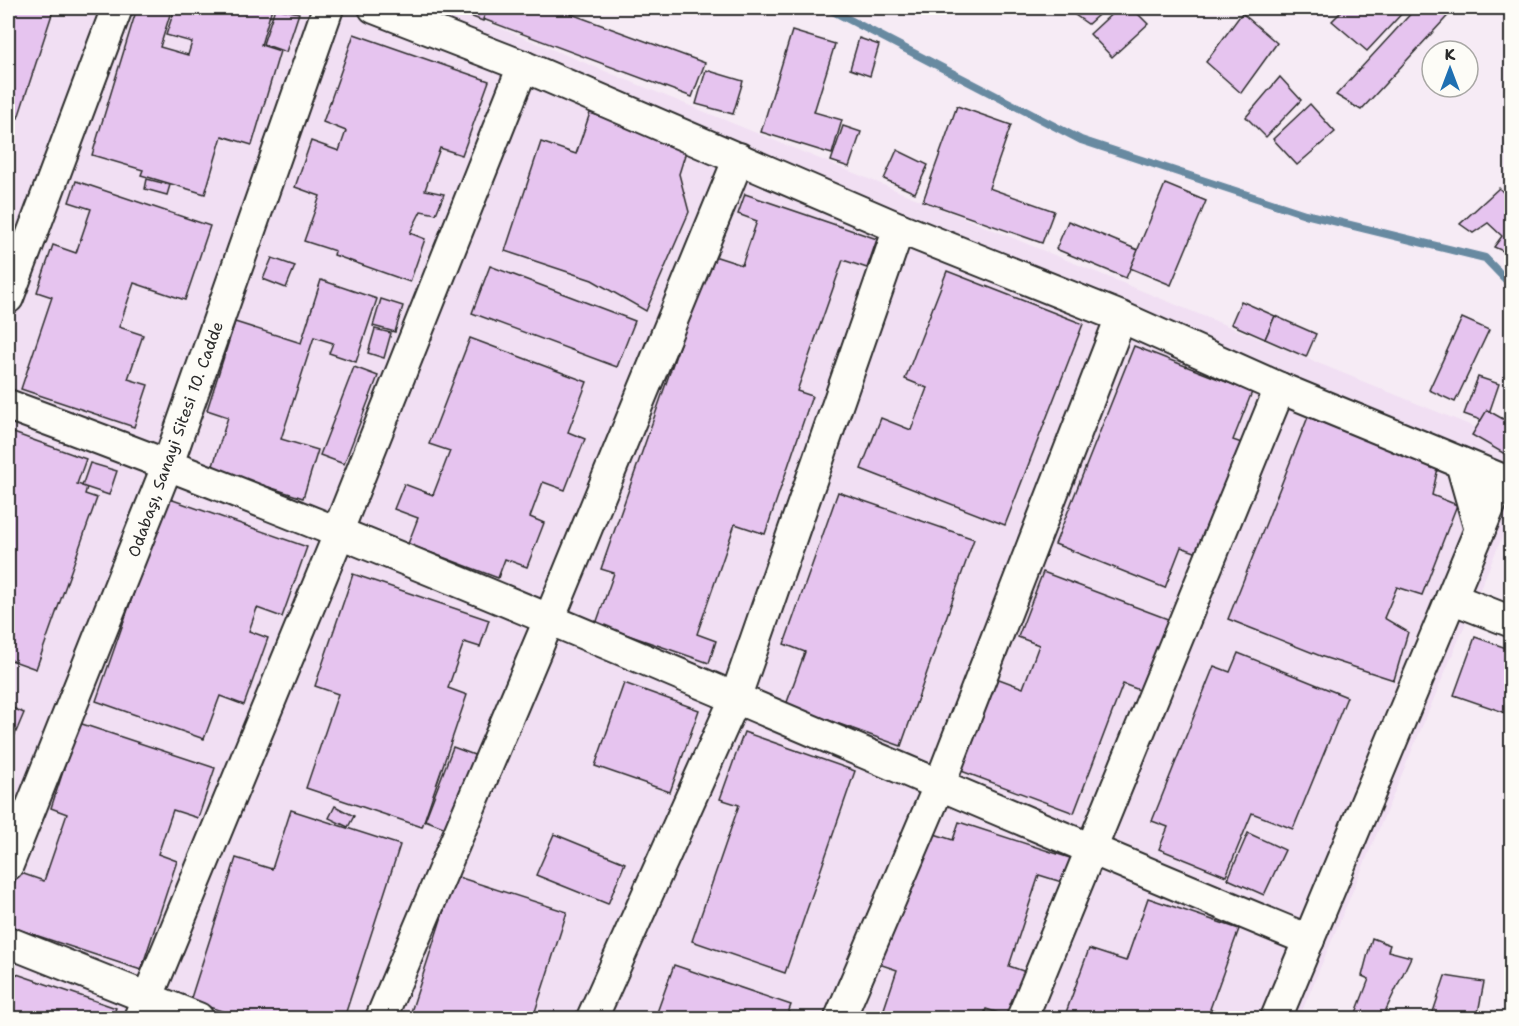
<svg xmlns="http://www.w3.org/2000/svg" width="1519" height="1026" font-family="'Shantell Sans',sans-serif">
	<style>
		.built { fill: #f1dff3 }
		.lines { fill: none; stroke-linecap: round; stroke-linejoin: round }
		.stream { stroke: #688aa1; stroke-width: 8 }
		.building { fill: #e6c4ef; stroke: #2b2b2b; stroke-width: 1.5 }
		.minor-casing { stroke: #2b2b2b; stroke-width: 34 }
		.minor { stroke: #fdfcf7; stroke-width: 30 }
		.labels { text-anchor: middle; stroke-width: 5; stroke-linejoin: round; paint-order: stroke }
		.street-label { font-size: 16px; fill: #2b2b2b; stroke: #fdfcf7 }
	</style>
	<rect width="100%" height="100%" fill="#f6ebf5"/>
	<filter id="ink" filterUnits="userSpaceOnUse"><feTurbulence type="fractalNoise" baseFrequency=".0167" numOctaves="2"/><feDisplacementMap in="SourceGraphic" scale="12" xChannelSelector="R" yChannelSelector="G"/><feConvolveMatrix kernelMatrix="1 2 1 2 8 2 1 2 1" color-interpolation-filters="sRGB"/></filter>
	<g filter="url(#ink)">
		<!-- built -->
		<polygon class="built" points="8,8 451,8 1511,442 1511,516 1299,1018 8,1018"/>
		<g class="lines">
			<!-- stream -->
			<polyline class="stream" points="827,8 1081,140 1305,214 1485,258 1512,286"/>
		</g>
		<!-- building -->
		<g class="building">
			<polygon points="8,8 54,8 18,118 8,114"/>
			<polygon points="137,8 172,8 160,47 188,55 192,42 166,35 175,8 272,8 261,45 280,51 252,145 222,136 205,194 141,175 143,170 92,155"/>
			<polygon points="275,8 299,13 286,52 263,44"/>
			<polygon points="455,8 489,8 483,21 454,10"/>
			<polygon points="488,8 555,8 705,63 692,97 483,19"/>
			<polygon points="1065,8 1106,8 1088,24"/>
			<polygon points="1118,8 1132,8 1148,24 1112,57 1090,34"/>
			<polygon points="1345,8 1407,8 1367,51 1332,21"/>
			<polygon points="1416,8 1455,8 1361,110 1336,95"/>
			<polygon points="1242,13 1277,43 1241,93 1206,62"/>
			<polygon points="792,31 835,44 814,112 842,120 832,154 761,132"/>
			<polygon points="354,34 489,81 462,155 440,148 425,190 444,194 436,214 421,211 410,233 425,239 410,282 334,255 335,251 304,241 320,196 295,187 311,141 339,151 346,131 323,122"/>
			<polygon points="859,38 879,45 870,76 850,69"/>
			<polygon points="706,70 743,81 733,114 696,104"/>
			<polygon points="1280,77 1301,100 1266,137 1246,117"/>
			<polygon points="1310,104 1335,132 1297,165 1273,139"/>
			<polygon points="957,106 1011,125 989,188 1054,211 1042,243 923,201"/>
			<polygon points="590,113 688,145 679,174 689,212 646,311 592,280 505,251 541,142 576,154"/>
			<polygon points="843,126 861,132 849,167 831,161"/>
			<polygon points="897,150 928,165 915,193 884,179"/>
			<polygon points="147,179 170,185 167,195 145,189"/>
			<polygon points="76,181 210,226 185,300 134,283 119,327 143,335 128,379 148,385 134,427 21,389 52,297 37,292 53,245 76,253 91,209 69,202"/>
			<polygon points="1165,184 1206,201 1171,285 1130,268"/>
			<polygon points="1499,188 1512,201 1512,255 1494,247 1502,236 1488,223 1473,233 1460,224"/>
			<polygon points="745,194 877,239 867,268 843,260 797,391 812,396 765,534 735,524 697,634 716,641 709,663 596,624 614,573 601,569 711,255 742,265 757,221 738,214"/>
			<polygon points="1068,221 1138,250 1126,278 1056,249"/>
			<polygon points="272,258 295,266 286,288 263,279"/>
			<polygon points="490,266 635,321 617,367 472,313"/>
			<polygon points="947,271 1083,324 1005,525 861,469 881,418 911,430 927,388 905,379"/>
			<polygon points="321,280 377,299 356,362 329,353 333,343 314,337 281,439 318,450 303,498 212,469 228,417 207,410 235,322 301,343"/>
			<polygon points="381,299 403,306 395,332 373,326"/>
			<polygon points="1241,301 1275,316 1265,339 1231,324"/>
			<polygon points="1275,316 1316,334 1306,357 1265,339"/>
			<polygon points="1462,318 1489,330 1455,402 1429,390"/>
			<polygon points="375,329 391,333 384,358 368,353"/>
			<polygon points="470,338 587,382 568,432 585,439 565,490 543,482 530,517 544,523 527,567 505,559 498,578 408,544 418,518 394,509 404,484 433,495 450,451 429,444"/>
			<polygon points="1134,346 1252,392 1233,440 1250,446 1206,556 1181,547 1165,588 1055,544"/>
			<polygon points="354,367 378,376 344,464 320,455"/>
			<polygon points="1478,377 1499,384 1486,422 1464,414"/>
			<polygon points="1487,410 1512,424 1510,457 1472,435"/>
			<polygon points="1308,417 1438,468 1432,495 1457,505 1422,595 1397,587 1384,618 1408,632 1394,680 1323,657 1228,619"/>
			<polygon points="8,431 86,459 77,484 87,487 85,494 97,498 36,669 8,659"/>
			<polygon points="90,463 117,471 109,495 82,486"/>
			<polygon points="838,492 974,539 901,746 786,705 805,652 784,644"/>
			<polygon points="167,498 307,547 282,617 257,608 249,631 268,638 244,705 220,696 204,739 96,701"/>
			<polygon points="1043,572 1181,624 1153,695 1123,684 1074,813 956,769 991,676 1023,688 1039,645 1018,637"/>
			<polygon points="353,574 489,620 480,647 464,642 448,688 467,695 422,827 306,788 338,694 315,686"/>
			<polygon points="1475,637 1512,650 1512,715 1454,695"/>
			<polygon points="1238,653 1347,697 1293,829 1252,813 1226,876 1159,849 1168,827 1152,821 1214,666 1230,672"/>
			<polygon points="624,683 699,710 670,792 595,766"/>
			<polygon points="8,706 24,713 8,751"/>
			<polygon points="79,723 215,768 198,818 173,810 158,854 177,861 141,970 8,926 8,903 18,872 44,881 67,814 51,808"/>
			<polygon points="744,732 855,771 785,973 692,941 739,805 720,799"/>
			<polygon points="453,747 485,759 456,832 425,820"/>
			<polygon points="335,806 354,816 348,827 329,818"/>
			<polygon points="291,810 400,845 344,1018 244,1018 190,1001 236,858 272,869"/>
			<polygon points="959,822 1073,859 1065,883 1039,875 1009,966 1026,972 1011,1017 986,1009 983,1018 881,1018 897,970 879,964 922,830 953,840"/>
			<polygon points="1248,833 1285,850 1264,895 1228,879"/>
			<polygon points="554,834 625,863 608,904 536,875"/>
			<polygon points="455,876 567,912 533,1018 409,1018"/>
			<polygon points="1148,898 1239,929 1210,1009 1229,1016 1228,1018 1064,1018 1089,949 1126,961"/>
			<polygon points="1372,938 1390,945 1388,951 1411,957 1382,1018 1354,1018 1369,979 1362,976"/>
			<polygon points="674,965 791,1005 786,1018 655,1018"/>
			<polygon points="8,971 116,1008 112,1018 8,1018"/>
			<polygon points="1445,976 1484,982 1477,1018 1462,1016 1462,1018 1431,1018"/>
		</g>
		<g class="lines">
			<!-- minor casing -->
			<g class="minor-casing">
				<g id="minor">
					<polyline points="374,8 523,66 899,228 1121,317 1280,388 1501,479 1276,1018"/>
					<polyline points="8,298 117,8"/>
					<path d="M8,405C448,566 875,762 1309,940"/>
					<polyline points="1461,463 1480,530"/>
					<polyline points="1451,598 1512,622"/>
					<polyline points="8,865 168,464 328,8"/>
					<polyline points="8,942 198,1018"/>
					<polyline points="139,1018 337,539 337,533 523,66"/>
					<polyline points="381,1018 549,620 739,158"/>
					<polyline points="592,1018 735,699 899,228"/>
					<polyline points="840,1018 939,786 1121,317"/>
					<polyline points="1022,1018 1280,388"/>
				</g>
			</g>
			<!-- minor -->
			<use href="#minor" class="minor"/>
		</g>
	</g>
	<g class="labels">
		<!-- street labels -->
		<g class="street-label">
			<text transform="translate(175 439) rotate(-70)" y="6">Odabaşı, Sanayi Sitesi 10. Cadde</text>
		</g>
	</g>
	<!-- margin -->
	<rect width="1519" height="1026" fill="none" stroke="#fdfcf7" stroke-width="30"/>
	<rect x="15" y="15" width="1489" height="996" fill="none" stroke="#2b2b2b" stroke-width="2" filter="url(#ink)"/>
	<!-- north arrow -->
	<g transform="translate(1450 69)"><circle r="28" fill="#fdfcf7" stroke="#a9a8a5" stroke-width="1.5"/>
	<path d="M0-4.5L10 22L0 15L-10 22Z" fill="#1f6fb2"/>
	<text y="-9" font-size="16" font-weight="bold" text-anchor="middle" fill="#2b2b2b">K</text>
	</g>
</svg>
